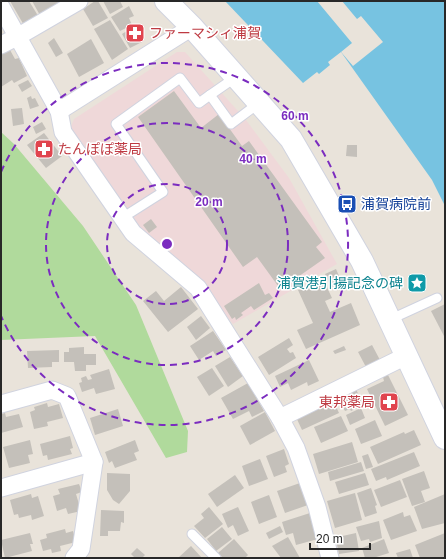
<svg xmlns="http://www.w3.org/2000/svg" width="446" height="559" font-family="Arial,'Noto Sans JP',sans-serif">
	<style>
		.medical { fill: #efd8d9 }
		.green { fill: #b0da9c }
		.water { fill: #77c3e1 }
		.pier { fill: #e9e3da }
		.building { fill: #c4c0ba }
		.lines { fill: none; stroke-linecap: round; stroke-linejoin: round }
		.service-casing { stroke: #d0d3df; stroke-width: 11 }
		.minor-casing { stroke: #d0d3df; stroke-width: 19 }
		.tertiary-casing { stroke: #d0d3df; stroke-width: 24 }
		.service { stroke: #fff; stroke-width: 9 }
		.minor { stroke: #fff; stroke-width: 17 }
		.tertiary { stroke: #fff; stroke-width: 22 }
		.ring { fill: none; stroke: #7b2cbf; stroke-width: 2; stroke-dasharray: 7 5 }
		.labels { text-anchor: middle; stroke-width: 3; stroke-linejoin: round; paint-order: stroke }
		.health-label { font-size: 14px; fill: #be3a42; stroke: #fff; text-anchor: start }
		.transit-label { font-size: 14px; fill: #164399; stroke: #fff; text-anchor: start }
		.culture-label { font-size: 14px; fill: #0d838f; stroke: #fff; text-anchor: end }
		.centre { fill: #7b2cbf; stroke: #fff; stroke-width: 2 }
		.ring-label { font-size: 12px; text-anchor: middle; font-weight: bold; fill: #7b2cbf; stroke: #fff; stroke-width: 3; stroke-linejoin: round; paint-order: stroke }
	</style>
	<rect width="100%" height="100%" fill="#e9e3da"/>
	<!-- medical -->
	<polygon class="medical" points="177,52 185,52 246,120 289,178 337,264 233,324 196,278 141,230 69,131 74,119"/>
	<!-- green -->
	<polygon class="green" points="1,132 14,144 83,226 136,305 188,431 187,452 166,458 95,336 1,340"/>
	<!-- water -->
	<polygon class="water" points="225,1 445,1 445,206 432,180 341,52 328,62 330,65 319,74 317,72 303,83"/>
	<!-- pier -->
	<polygon class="pier" points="317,1 342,1 357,19 361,16 383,42 353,66 341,52 352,43"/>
	<!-- building -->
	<g class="building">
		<polygon points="10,1 29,1 40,19 25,27"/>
		<polygon points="32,1 70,1 41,17"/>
		<polygon points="95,1 98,1 108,18 93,26 83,9"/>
		<polygon points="103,1 120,1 123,7 110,14"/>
		<polygon points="129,6 134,16 129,18 132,25 120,31 111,17"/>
		<polygon points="110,20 128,49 112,60 94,29"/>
		<polygon points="138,24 143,33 138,36 142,42 130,48 122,34"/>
		<polygon points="54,38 63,53 56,57 48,43"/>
		<polygon points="91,39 104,63 79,77 67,54"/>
		<polygon points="10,50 15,59 19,58 27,76 14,83 12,80 1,87 1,54"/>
		<polygon points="28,80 32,86 22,92 18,85"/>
		<polygon points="174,91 201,128 219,114 242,146 249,141 322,242 316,247 325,258 285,286 282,283 278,286 257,257 243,267 138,117"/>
		<polygon points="31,96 32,99 35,98 39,106 30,109 27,98"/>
		<polygon points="22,108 24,124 13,126 11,109"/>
		<polygon points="42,122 46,129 36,134 33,127"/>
		<polygon points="44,133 62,156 46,168 27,145"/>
		<polygon points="347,145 357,145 357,157 346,156"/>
		<polygon points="151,219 157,227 149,233 143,225"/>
		<polygon points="336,269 342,283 331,287 325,274"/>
		<polygon points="323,279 332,298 325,301 330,312 351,303 360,325 306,349 297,330 313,323 298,290"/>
		<polygon points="259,283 265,295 269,293 273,298 254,310 251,306 241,313 243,315 236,320 235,317 232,319 224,306"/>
		<polygon points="181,287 198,309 168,332 143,301 156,291 164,301"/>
		<polygon points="445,304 445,338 431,311"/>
		<polygon points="201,316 210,328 196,340 187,327"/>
		<polygon points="213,331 226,350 216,356 213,351 199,360 190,346"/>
		<polygon points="289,338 293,345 287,349 290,353 293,352 296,358 269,375 258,357"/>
		<polygon points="372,345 380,360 366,367 358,352"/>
		<polygon points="344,346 346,350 335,354 333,351"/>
		<polygon points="84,347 84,354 96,354 96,365 86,365 86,371 75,371 74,362 64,362 64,352 69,352 69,348"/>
		<polygon points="59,350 59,362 52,362 52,367 28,368 27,351"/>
		<polygon points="230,357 243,376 228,387 215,366"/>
		<polygon points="309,360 319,381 308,386 307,382 291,390 288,383 280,387 275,376"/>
		<polygon points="212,368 224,386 209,396 197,377"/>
		<polygon points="109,369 115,389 96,394 94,388 82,392 79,383 82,382 81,378 86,376 88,380 92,379 90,375"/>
		<polygon points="388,375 408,415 385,426 367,389 384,381 383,377"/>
		<polygon points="248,383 264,411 252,417 249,411 233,419 221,398"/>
		<polygon points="356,389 363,405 351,411 350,409 345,411 338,397"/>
		<polygon points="333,400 339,413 302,430 296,417"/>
		<polygon points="47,403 48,407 59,404 63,418 47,422 48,426 34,429 30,412 35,410 34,407"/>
		<polygon points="361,408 365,418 350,425 346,415"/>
		<polygon points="118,409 123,426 95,435 90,418"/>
		<polygon points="265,412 275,431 250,445 240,426"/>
		<polygon points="5,413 6,417 19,414 23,427 1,433 1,414"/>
		<polygon points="341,416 348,431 321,443 314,427"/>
		<polygon points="375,420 382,436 361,444 355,429"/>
		<polygon points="414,430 421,445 378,464 370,447 404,432 405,434"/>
		<polygon points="70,436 73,448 70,449 72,454 48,460 47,455 43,456 40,444"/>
		<polygon points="30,440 33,454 28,455 30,463 9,468 3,447"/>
		<polygon points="135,440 139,451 134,453 137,460 115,468 112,461 109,463 105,452"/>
		<polygon points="352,442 358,462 319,474 313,454"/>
		<polygon points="284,449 289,464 285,466 287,472 274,477 266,456"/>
		<polygon points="414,452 420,466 387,480 386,477 376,481 371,469"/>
		<polygon points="368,454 373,467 366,469 362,456"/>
		<polygon points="260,459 268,479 249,486 242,466"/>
		<polygon points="361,462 364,471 330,481 328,472"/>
		<polygon points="424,471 430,488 421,491 425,502 412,506 402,479"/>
		<polygon points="107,473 130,474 130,491 119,504 113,500 107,490"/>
		<polygon points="365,473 369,485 339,494 335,482"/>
		<polygon points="235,475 244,488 217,507 208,494"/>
		<polygon points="400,480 407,497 381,507 374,490"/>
		<polygon points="300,483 308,505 285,513 277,491"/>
		<polygon points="79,484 82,492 76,494 81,511 68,514 66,508 57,511 53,496 60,494 58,489"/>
		<polygon points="371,488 377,505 375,506 377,513 365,517 357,493"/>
		<polygon points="355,493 362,520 335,528 327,501"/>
		<polygon points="31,494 32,498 38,496 44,516 32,520 31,515 19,518 18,514 14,515 10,500"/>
		<polygon points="445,494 445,523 422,529 414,507"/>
		<polygon points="269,495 277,517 259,524 251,502"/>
		<polygon points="209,507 223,524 205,538 194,526 204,518 201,514"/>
		<polygon points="238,507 249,531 238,536 233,525 228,528 222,514"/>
		<polygon points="101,510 124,511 124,523 121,522 120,531 108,531 108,536 100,536"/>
		<polygon points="403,512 404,517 410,515 417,531 391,540 383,520"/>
		<polygon points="310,513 318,539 296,545 293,533 286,535 282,522"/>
		<polygon points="379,521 382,538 370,542 369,539 361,541 356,527"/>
		<polygon points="280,526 283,532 269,539 266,533"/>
		<polygon points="222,527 232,539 216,551 207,539"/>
		<polygon points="65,529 66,533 73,531 76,542 60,546 61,551 52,553 51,549 43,551 40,540 47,538 46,534"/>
		<polygon points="30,533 33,544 30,544 32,551 5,558 1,540"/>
		<polygon points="356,533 359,551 339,554 336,540 339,539 338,537"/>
		<polygon points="445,533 445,558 420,558 415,545"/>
		<polygon points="288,537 300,558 281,558 272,546"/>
		<polygon points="234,539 248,555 245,558 223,558 218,553"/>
		<polygon points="384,539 389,553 373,558 365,558 362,548"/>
		<polygon points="191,546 202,558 178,558"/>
		<polygon points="137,548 145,555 142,558 135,558 131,554"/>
		<polygon points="410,549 413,558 398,558 396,553"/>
	</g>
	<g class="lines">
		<!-- service casing -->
		<g class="service-casing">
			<g id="service">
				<polyline points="236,77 210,95 231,124 259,103"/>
				<polyline points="122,218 163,192 116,124 180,78 199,103 210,95"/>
				<polyline points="389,320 437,298"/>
				<polyline points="192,534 216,558"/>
			</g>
		</g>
		<!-- minor casing -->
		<g class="minor-casing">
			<g id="minor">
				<polyline points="1,7 59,111 63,132 133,233 198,288 280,418 296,448 317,507 330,558"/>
				<polyline points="1,45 17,37 79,1"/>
				<polyline points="59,111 192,27"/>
				<polyline points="1,404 52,390 67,396 94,462 81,549 74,558"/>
				<polyline points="280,418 406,356"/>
				<polyline points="1,488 94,462"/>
			</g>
		</g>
		<!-- tertiary casing -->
		<g class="tertiary-casing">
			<polyline id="tertiary" points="166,1 192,27 291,139 362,261 445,438"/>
		</g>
		<!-- service -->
		<use href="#service" class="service"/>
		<!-- minor -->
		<use href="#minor" class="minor"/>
		<!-- tertiary -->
		<use href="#tertiary" class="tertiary"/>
	</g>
	<!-- distance rings -->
	<g class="ring">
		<circle cx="167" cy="244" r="60"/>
		<circle cx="167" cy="244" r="121"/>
		<path d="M1 172A181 181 0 1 1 1 316"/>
	</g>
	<!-- icons -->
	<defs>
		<g id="pharmacy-square" transform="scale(1)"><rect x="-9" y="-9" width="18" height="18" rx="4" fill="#e0444e" stroke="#fff"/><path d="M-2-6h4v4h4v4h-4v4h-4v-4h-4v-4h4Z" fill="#fff"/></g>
		<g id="bus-square" transform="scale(1)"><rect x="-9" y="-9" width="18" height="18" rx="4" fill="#1a4fb4" stroke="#fff"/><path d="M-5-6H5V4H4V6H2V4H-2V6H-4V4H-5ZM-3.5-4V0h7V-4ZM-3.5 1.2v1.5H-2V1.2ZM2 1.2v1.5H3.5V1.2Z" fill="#fff"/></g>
		<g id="sight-square" transform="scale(1)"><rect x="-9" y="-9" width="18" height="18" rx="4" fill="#0f9aa8" stroke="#fff"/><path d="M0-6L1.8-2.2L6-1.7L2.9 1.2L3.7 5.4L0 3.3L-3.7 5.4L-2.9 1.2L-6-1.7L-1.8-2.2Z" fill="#fff"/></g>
	</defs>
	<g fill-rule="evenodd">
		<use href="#pharmacy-square" x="135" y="33"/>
		<use href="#pharmacy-square" x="44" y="149"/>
		<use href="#bus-square" x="347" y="204"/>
		<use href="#sight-square" x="417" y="283"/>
		<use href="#pharmacy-square" x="389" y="402"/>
	</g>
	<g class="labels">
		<!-- health labels -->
		<g class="health-label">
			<text x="149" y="38">ファーマシィ浦賀</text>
			<text x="58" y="154">たんぽぽ薬局</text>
			<text x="375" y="407" text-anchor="end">東邦薬局</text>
		</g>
		<!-- transit labels -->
		<g class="transit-label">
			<text x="361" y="209">浦賀病院前</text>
		</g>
		<!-- culture labels -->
		<g class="culture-label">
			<text x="403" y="288">浦賀港引揚記念の碑</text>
		</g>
	</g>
	<circle cx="167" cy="244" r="6" class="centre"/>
	<g class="ring-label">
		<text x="295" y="120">60 m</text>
		<text x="253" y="163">40 m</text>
		<text x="209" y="206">20 m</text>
	</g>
	<!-- border -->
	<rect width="446" height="559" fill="none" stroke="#282828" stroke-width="4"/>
	<!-- scale -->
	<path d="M310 543v6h60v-6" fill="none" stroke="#282828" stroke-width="2"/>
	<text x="316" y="543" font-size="12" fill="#282828" stroke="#ffffff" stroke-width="3" paint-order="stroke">20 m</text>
</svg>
